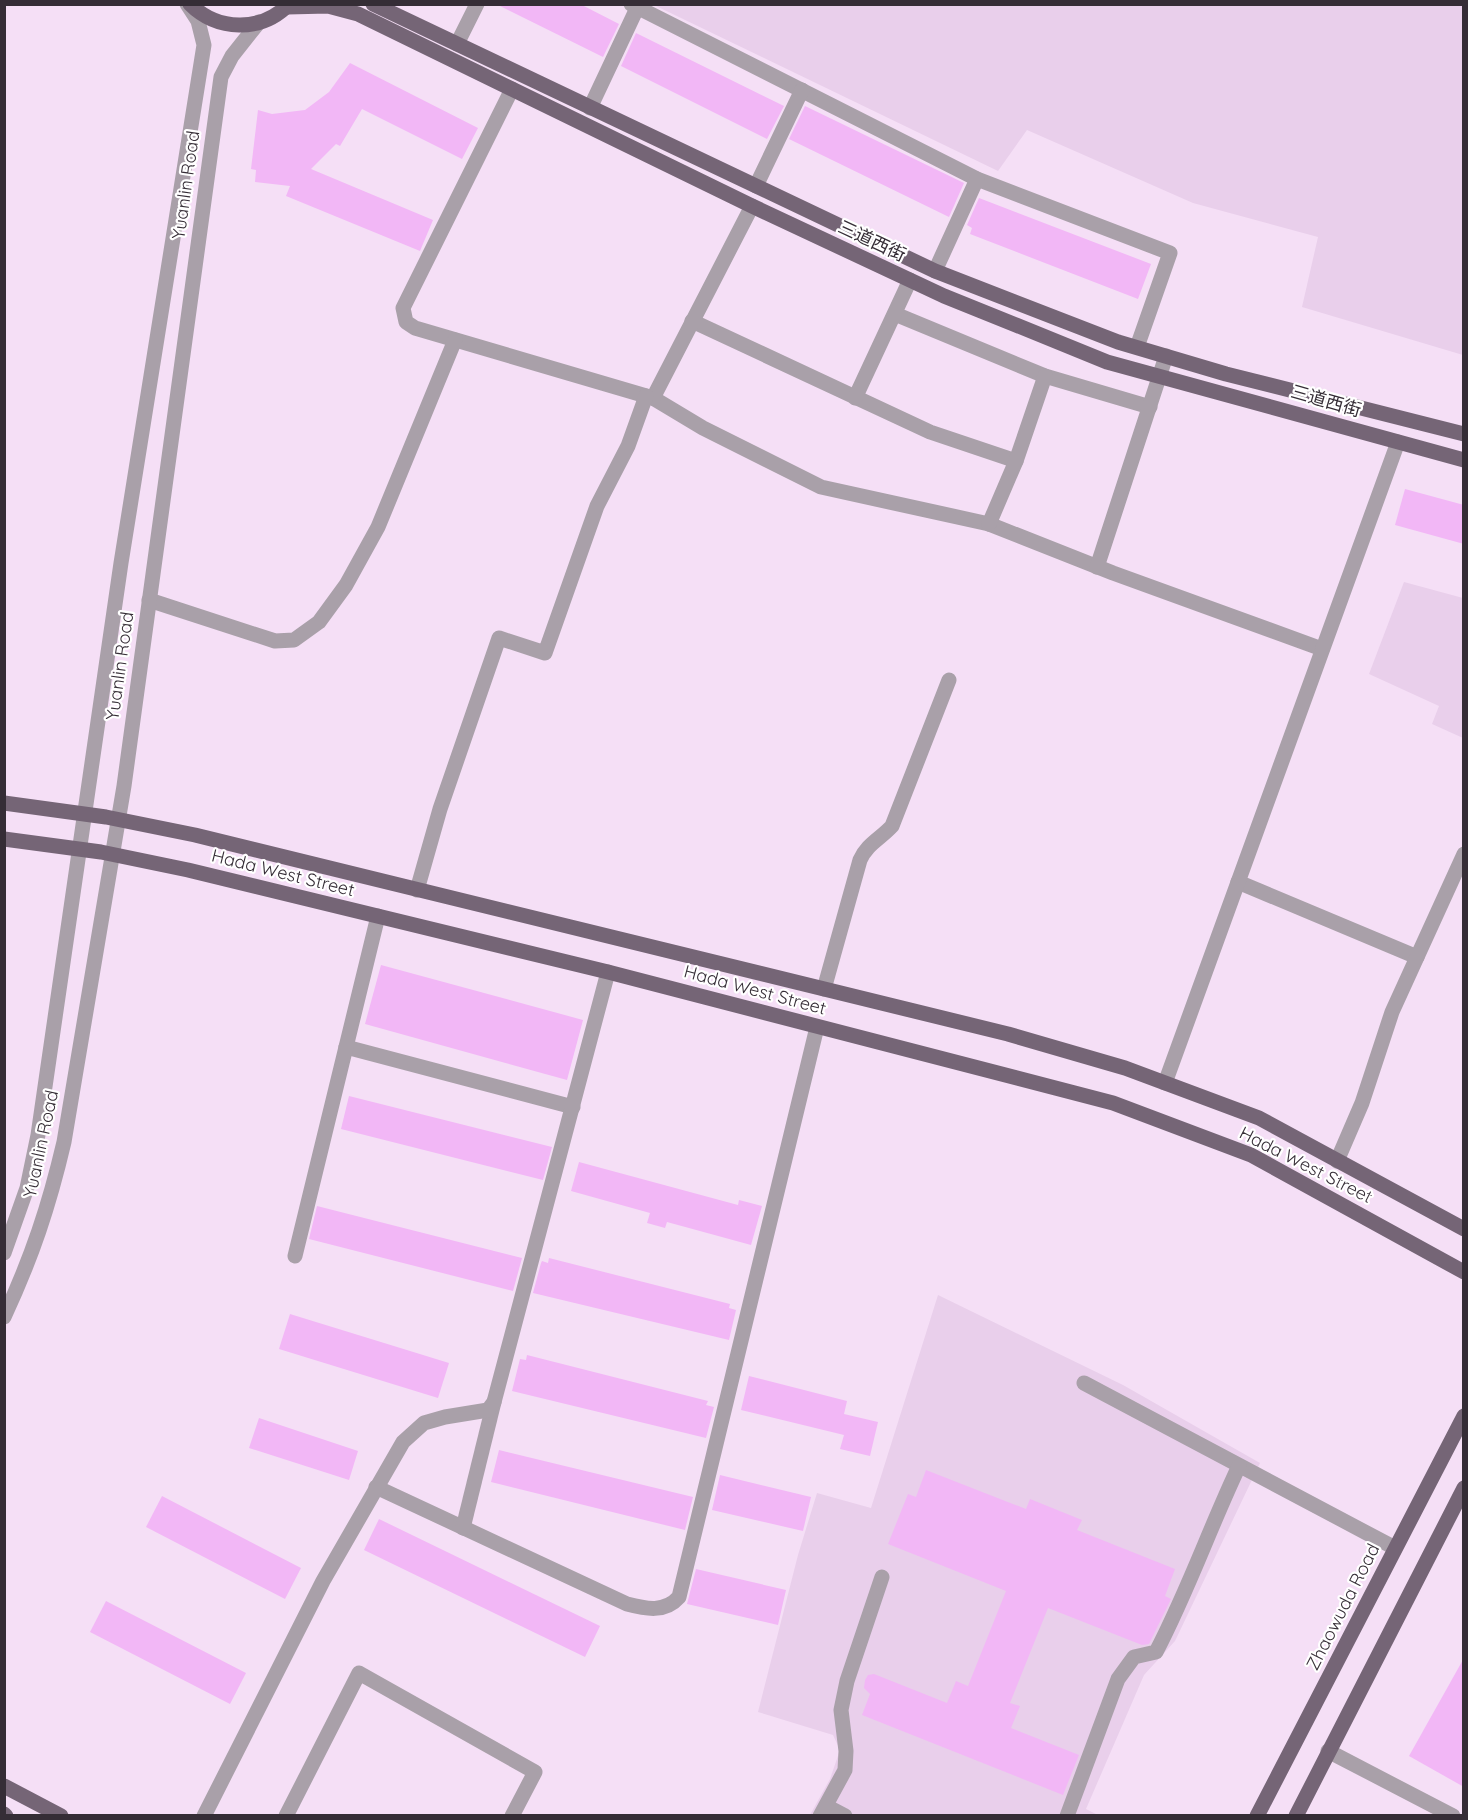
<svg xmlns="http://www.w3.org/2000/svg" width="1468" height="1820" font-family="Quicksand,'Noto Sans SC',sans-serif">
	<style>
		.built { fill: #e9cfeb }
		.building { fill: #f2b7f6 }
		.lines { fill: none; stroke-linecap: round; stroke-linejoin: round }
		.minor { stroke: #a9a0a9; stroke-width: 15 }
		.major { stroke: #756576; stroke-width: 15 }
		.labels { text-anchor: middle; stroke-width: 4.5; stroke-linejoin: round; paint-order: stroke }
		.street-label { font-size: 18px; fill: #352d36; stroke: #fff }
	</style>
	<rect width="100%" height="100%" fill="#f5dff6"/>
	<!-- built -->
	<g class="built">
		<polygon points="654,5 1463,5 1463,355 1302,307 1318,237 1193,203 1027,130 998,171"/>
		<polygon points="1404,582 1463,598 1463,738 1432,724 1439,706 1369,674"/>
		<polygon points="938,1295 1123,1385 1260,1463 1175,1641 1144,1675 1086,1809 1098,1815 810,1815 830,1779 840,1750 833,1735 758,1712 798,1555 817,1493 871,1508"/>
	</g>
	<!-- building -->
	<g class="building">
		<polygon points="496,4 580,4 619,24 603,57"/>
		<polygon points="636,33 784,106 767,139 621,66"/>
		<polygon points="350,63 478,128 462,159 362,109 340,146 336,144 311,169 433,220 420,251 286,196 290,186 255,182 256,170 251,169 258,110 272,114 305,110 329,92"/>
		<polygon points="805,106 964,183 949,217 789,139"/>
		<polygon points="979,198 1151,264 1138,299 970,234 972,228 967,225"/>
		<polygon points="1405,489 1464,505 1464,544 1395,525"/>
		<polygon points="381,965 583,1020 567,1080 365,1024"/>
		<polygon points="349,1096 552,1147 543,1180 341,1129"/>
		<polygon points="579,1162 738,1205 739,1200 762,1206 751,1245 667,1222 665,1228 647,1223 650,1213 571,1191"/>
		<polygon points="317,1206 522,1258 513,1291 309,1239"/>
		<polygon points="549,1258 730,1304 729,1308 736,1310 729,1340 533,1293 541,1263 542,1261 548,1263"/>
		<polygon points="290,1314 449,1363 438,1398 279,1349"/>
		<polygon points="527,1355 708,1401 706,1405 714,1407 706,1438 512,1391 520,1359 526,1360"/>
		<polygon points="749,1376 847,1401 844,1414 878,1422 870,1456 840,1449 844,1435 741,1410"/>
		<polygon points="259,1418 358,1451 349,1480 249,1448"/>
		<polygon points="499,1450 693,1497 685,1530 491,1482"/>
		<polygon points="926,1470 1026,1509 1030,1499 1082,1520 1077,1530 1175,1569 1165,1596 1171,1599 1149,1644 1142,1645 1048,1608 1010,1703 1020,1706 1011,1728 1079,1755 1063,1795 862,1715 870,1694 864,1688 865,1680 868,1675 874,1674 947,1703 956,1681 968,1686 1006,1591 888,1544 908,1494 916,1497"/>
		<polygon points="720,1475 811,1497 803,1531 712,1510"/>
		<polygon points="162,1496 301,1568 285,1599 146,1527"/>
		<polygon points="379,1519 600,1626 585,1657 364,1550"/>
		<polygon points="696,1569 786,1590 778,1625 687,1604"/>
		<polygon points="106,1601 246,1673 230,1704 90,1632"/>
		<polygon points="1464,1658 1464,1787 1409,1756"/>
	</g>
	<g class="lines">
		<!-- minor -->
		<g class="minor">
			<polyline points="631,4 977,179 1170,253 1137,347"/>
			<polyline points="457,44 477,4"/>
			<polyline points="512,89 403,308 406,322 415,328 653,398 703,428 821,487 989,524 1113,573 1322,649"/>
			<polyline points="590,108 639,4"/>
			<polyline points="756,186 802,90"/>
			<polyline points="935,271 977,179"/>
			<polyline points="895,314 1045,376 1150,407"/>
			<polyline points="692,321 930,432 1016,461"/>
			<polyline points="653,398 752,206"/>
			<polyline points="855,398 910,280"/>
			<polyline points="989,524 1016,461 1045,376"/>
			<polyline points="1097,567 1166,356"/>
			<polyline points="149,600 275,641 294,640 319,622 346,585 378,527 455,340"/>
			<polyline points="1238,882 1417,957"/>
			<polyline points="417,890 440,809 499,638 545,653 597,506 628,446 646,396"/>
			<path d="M824,989L860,860C867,844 880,839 892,826L949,680"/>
			<polyline points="346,1047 573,1107"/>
			<polyline points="1165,1083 1398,442"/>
			<polyline points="1337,1161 1362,1103 1392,1012 1464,854"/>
			<polyline points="4,1253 27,1188 38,1135 121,563 204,45 198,21 187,4"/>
			<polyline points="295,1256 378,916"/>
			<path d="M4,1317C32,1257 49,1206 64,1142L124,786L221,77L232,56L259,22"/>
			<polyline points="1084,1383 1395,1548"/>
			<path d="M376,1487L627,1604C646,1609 665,1613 679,1597L817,1027"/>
			<polyline points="463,1528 494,1402"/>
			<polyline points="1328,1751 1453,1816"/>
			<polyline points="826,1806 845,1816"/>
			<polyline points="204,1816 323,1581 403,1442 424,1423 445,1417 488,1410 494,1402 608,972"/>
			<polyline points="286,1816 359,1673 535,1772 512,1816"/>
			<polyline points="820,1816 845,1770 846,1751 841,1710 847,1681 882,1577"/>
			<path d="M1067,1816L1118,1679L1134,1657L1156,1652C1188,1591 1210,1527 1239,1466"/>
		</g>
		<!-- major -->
		<g class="major">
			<path d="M190,4C217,31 261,33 289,4"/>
			<polyline points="373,4 935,271 1118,342 1226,374 1464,434"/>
			<polyline points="287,7 328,6 358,14 752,206 944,296 1016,325 1107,362 1464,460"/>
			<polyline points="4,803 106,817 195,835 1008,1034 1125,1068 1259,1118 1464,1229"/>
			<polyline points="4,839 101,852 188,870 608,972 1113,1103 1251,1155 1464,1272"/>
			<polyline points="4,1786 61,1816"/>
			<polyline points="4,1814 6,1816"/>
			<polyline points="1257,1816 1464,1416"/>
			<polyline points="1296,1816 1464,1488"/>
		</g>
	</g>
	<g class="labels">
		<!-- street labels -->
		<g class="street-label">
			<text transform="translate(186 185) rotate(-82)" y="6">Yuanlin Road</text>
			<text transform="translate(872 241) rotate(25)" y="6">三道西街</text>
			<text transform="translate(1326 401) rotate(16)" y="6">三道西街</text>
			<text transform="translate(120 666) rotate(-82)" y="6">Yuanlin Road</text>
			<text transform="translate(283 873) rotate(14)" y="6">Hada West Street</text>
			<text transform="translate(755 990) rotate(15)" y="6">Hada West Street</text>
			<text transform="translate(41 1144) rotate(-78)" y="6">Yuanlin Road</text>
			<text transform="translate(1306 1165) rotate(27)" y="6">Hada West Street</text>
			<text transform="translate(1343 1607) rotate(-63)" y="6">Zhaowuda Road</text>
		</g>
	</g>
	<!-- border -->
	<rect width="1468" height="1820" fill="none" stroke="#352d36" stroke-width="12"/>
</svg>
